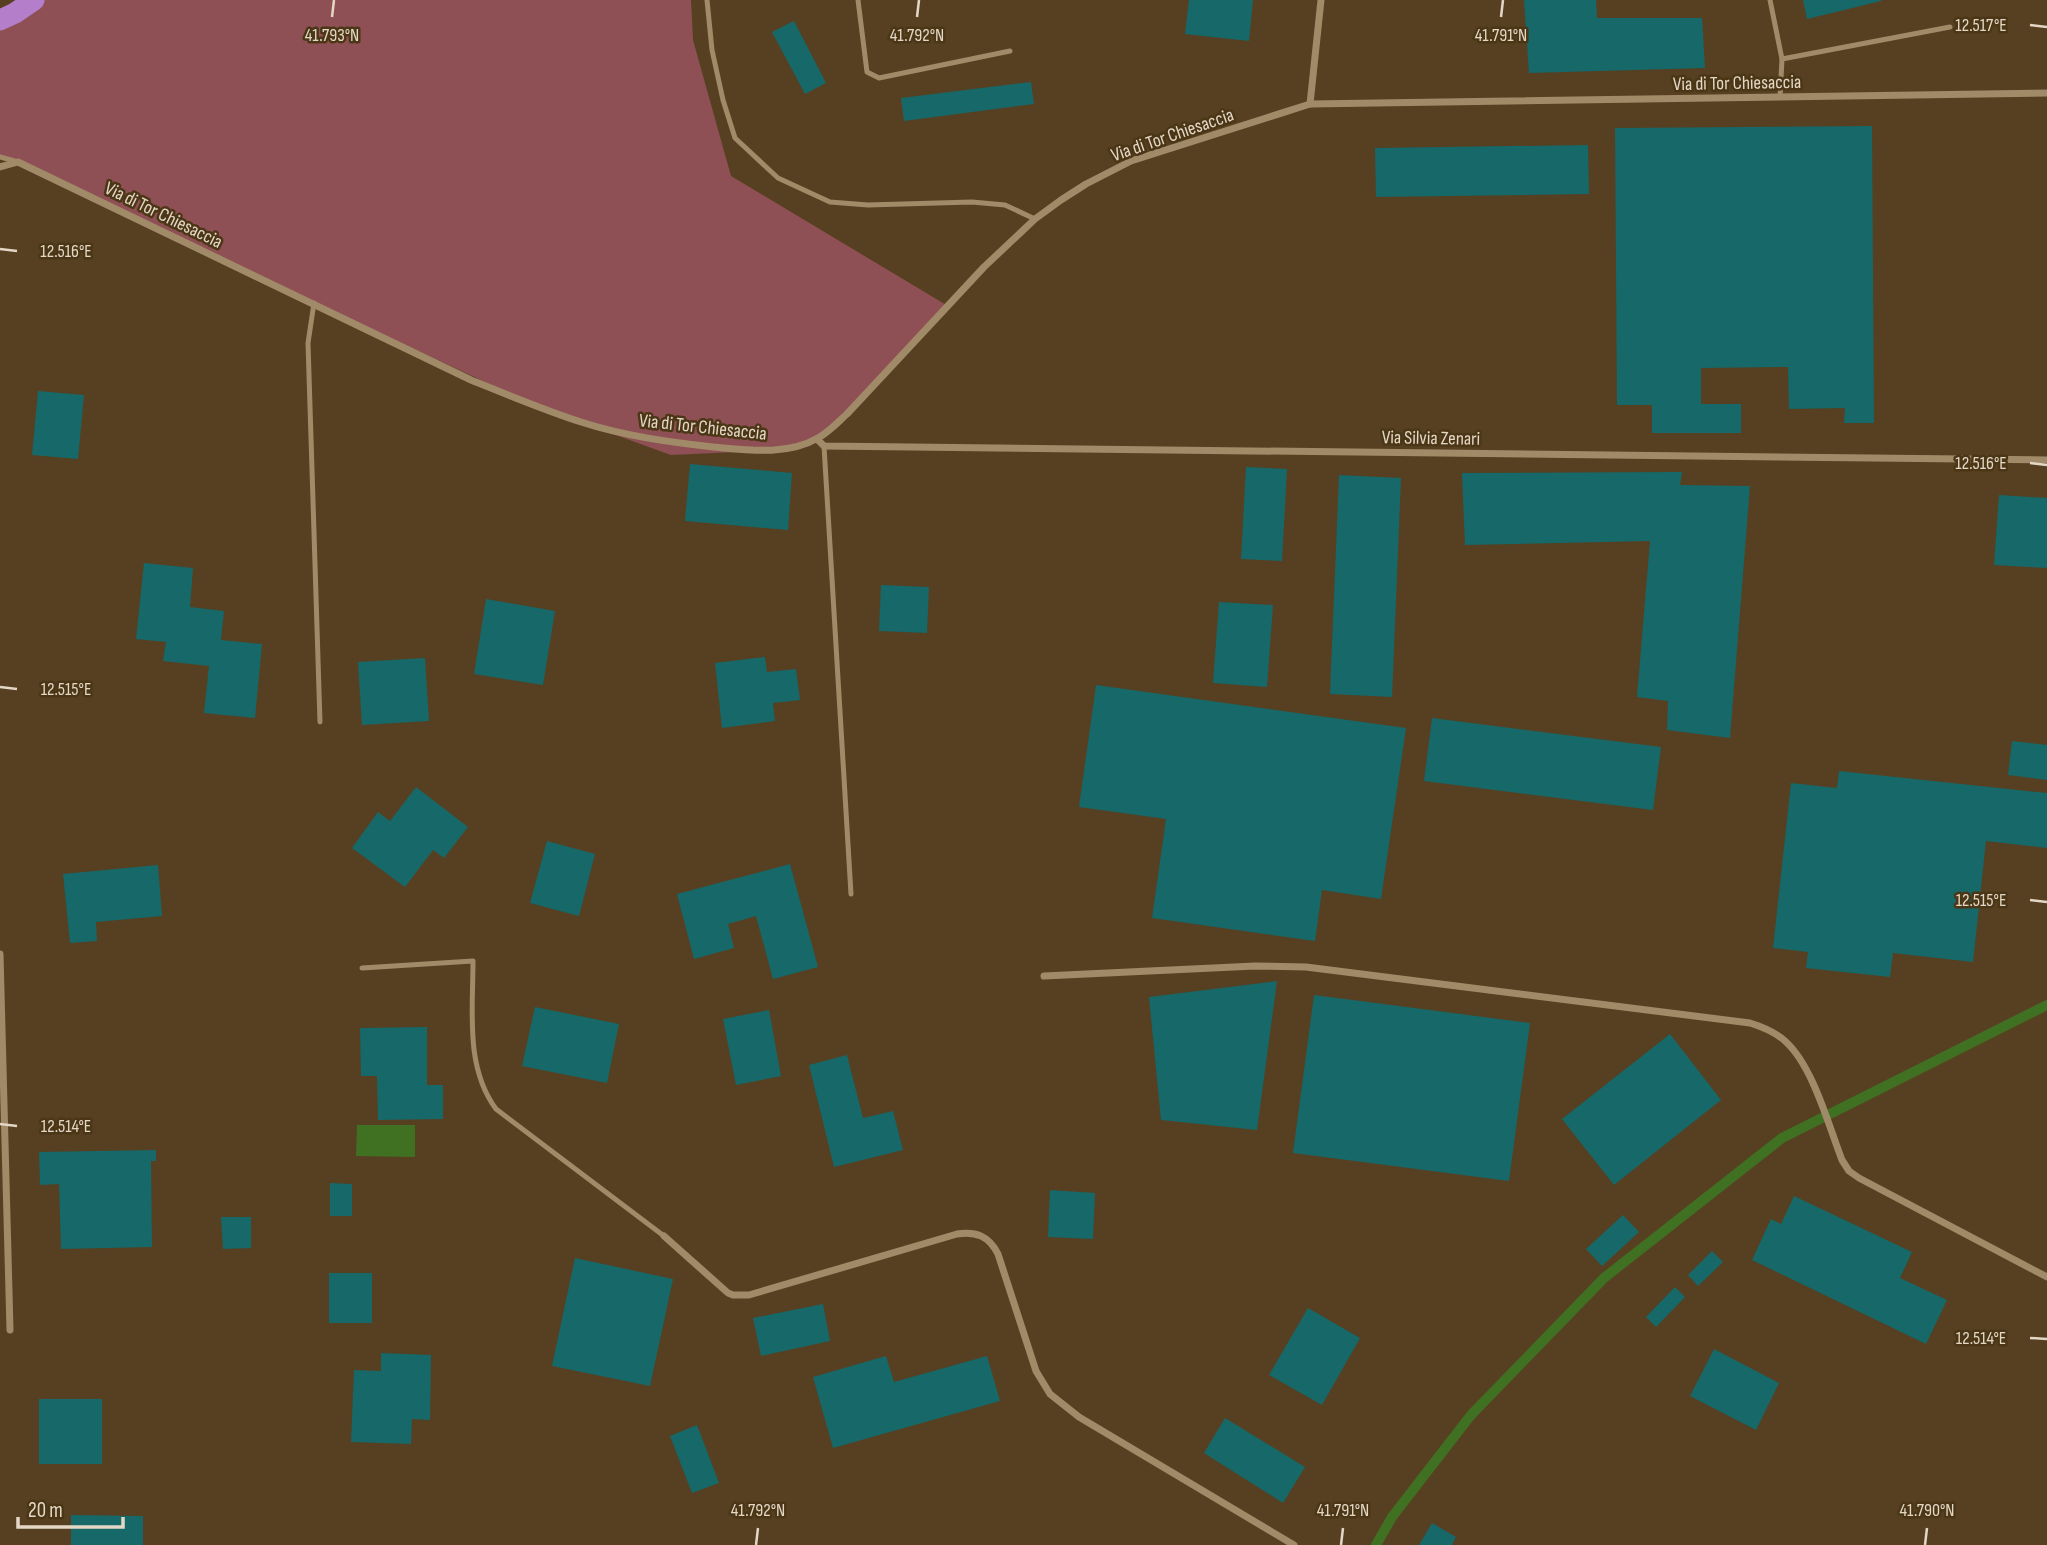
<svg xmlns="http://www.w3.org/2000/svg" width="2047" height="1545" font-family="'Sofia Sans Condensed',sans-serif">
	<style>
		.green { fill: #8e5054 }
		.water { fill: #407122 }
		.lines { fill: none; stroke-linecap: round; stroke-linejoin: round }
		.stream { stroke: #407122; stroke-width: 10 }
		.building { fill: #166869 }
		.service { stroke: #a18a68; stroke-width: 5 }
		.minor { stroke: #a18a68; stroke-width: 7 }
		.motorway { stroke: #b47eca; stroke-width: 21 }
		.ticks { fill: none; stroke: #e4d7c6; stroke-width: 2.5 }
		.labels { text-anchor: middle; stroke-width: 5; stroke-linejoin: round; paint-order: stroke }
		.street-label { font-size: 19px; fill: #e4d7c6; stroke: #4b3616 }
		.ticks-label { font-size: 18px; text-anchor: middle; fill: #e4d7c6; stroke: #4b3616; stroke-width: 5; stroke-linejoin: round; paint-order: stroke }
	</style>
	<rect width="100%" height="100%" fill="#564021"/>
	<!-- green -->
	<polygon class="green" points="34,0 691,0 693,40 731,176 948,306 829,430 801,444 760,451 671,455 541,408 0,157 0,18"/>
	<!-- water -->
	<polygon class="water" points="357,1125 415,1125 415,1157 356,1156"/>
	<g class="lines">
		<!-- stream -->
		<polyline class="stream" points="1376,1545 1392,1517 1471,1415 1604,1278 1782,1138 2047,1005"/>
	</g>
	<!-- building -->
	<g class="building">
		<polygon points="1189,0 1253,0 1249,41 1185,34"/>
		<polygon points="1524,0 1596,0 1597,18 1702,18 1705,68 1529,73"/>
		<polygon points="1803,0 1881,0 1881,1 1807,19"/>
		<polygon points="794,21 826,83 805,94 772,32"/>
		<polygon points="1031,82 1034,104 904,121 901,98"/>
		<polygon points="1872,126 1874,423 1844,423 1845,408 1789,409 1788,367 1701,368 1701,404 1741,404 1741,433 1652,433 1652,405 1617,405 1615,128"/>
		<polygon points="1588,145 1589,194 1376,197 1375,148"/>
		<polygon points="38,391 84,395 78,459 32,455"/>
		<polygon points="690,464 792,473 788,530 685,521"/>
		<polygon points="1246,467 1287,469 1282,561 1241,559"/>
		<polygon points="1682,472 1680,485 1750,486 1730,738 1667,730 1668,701 1637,697 1650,541 1465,545 1462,473"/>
		<polygon points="1339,475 1401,478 1392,697 1330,694"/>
		<polygon points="1999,495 2047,498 2047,568 1994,565"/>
		<polygon points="144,563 193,568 190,607 224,611 221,640 262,644 255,718 204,713 209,666 163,661 166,642 136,639"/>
		<polygon points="881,585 929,587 927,633 879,631"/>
		<polygon points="486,599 555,611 543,685 474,674"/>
		<polygon points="1219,602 1273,605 1267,687 1213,683"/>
		<polygon points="765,657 767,672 796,669 800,700 773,703 775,721 722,728 715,663"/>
		<polygon points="425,658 429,721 362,725 358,662"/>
		<polygon points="1096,685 1406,728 1381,899 1322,890 1315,941 1152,918 1166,819 1079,807"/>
		<polygon points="1432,718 1661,747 1653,810 1424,781"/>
		<polygon points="2012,741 2047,745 2047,780 2008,775"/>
		<polygon points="1839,771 2047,793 2047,848 1986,841 1973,962 1893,953 1890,977 1806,968 1808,952 1773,948 1791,783 1837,788"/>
		<polygon points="416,787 468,827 444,858 433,850 405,887 352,848 378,812 390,821"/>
		<polygon points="547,841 595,854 579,916 530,903"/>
		<polygon points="790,864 818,967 773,979 756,916 728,924 734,948 694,959 677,894"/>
		<polygon points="158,865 162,916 96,922 97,941 70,943 63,874"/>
		<polygon points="1277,981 1257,1130 1161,1120 1149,997"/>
		<polygon points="1314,995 1530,1023 1509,1181 1293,1153"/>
		<polygon points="535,1007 619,1024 607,1083 522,1066"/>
		<polygon points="769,1010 781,1076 736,1085 723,1019"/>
		<polygon points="427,1027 427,1085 443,1085 443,1119 378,1120 377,1076 361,1076 360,1028"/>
		<polygon points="1670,1034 1721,1100 1614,1185 1562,1119"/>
		<polygon points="847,1055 863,1118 893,1111 903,1150 834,1167 809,1065"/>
		<polygon points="156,1150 156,1161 151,1161 152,1247 61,1249 59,1184 40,1185 39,1152"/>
		<polygon points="330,1183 352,1184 352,1216 330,1216"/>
		<polygon points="1050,1190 1095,1193 1093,1239 1048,1237"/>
		<polygon points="1794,1196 1912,1252 1900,1278 1947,1300 1926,1344 1752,1260 1771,1219 1781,1224"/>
		<polygon points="1623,1215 1639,1232 1602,1266 1586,1249"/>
		<polygon points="221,1217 251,1217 251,1248 223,1249"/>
		<polygon points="1712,1251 1723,1262 1698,1286 1688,1275"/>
		<polygon points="575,1258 673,1279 650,1386 552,1366"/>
		<rect x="329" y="1273" width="43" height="50"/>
		<polygon points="1675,1287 1685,1297 1656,1327 1646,1317"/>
		<polygon points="823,1304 830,1341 761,1356 753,1318"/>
		<polygon points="1308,1308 1360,1338 1322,1405 1269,1375"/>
		<polygon points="1714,1349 1779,1383 1756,1430 1690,1396"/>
		<polygon points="381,1353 431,1355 430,1420 412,1419 411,1444 351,1442 354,1370 381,1371"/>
		<polygon points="886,1356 894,1382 987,1356 1000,1401 833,1448 813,1377"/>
		<rect x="39" y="1399" width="63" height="65"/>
		<polygon points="1225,1418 1305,1467 1283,1503 1204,1453"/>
		<polygon points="697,1425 719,1483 692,1493 670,1436"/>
		<polygon points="71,1515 143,1516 143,1545 71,1545"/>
		<polygon points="1432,1523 1456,1537 1452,1545 1419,1545"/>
	</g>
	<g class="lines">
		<!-- service -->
		<g class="service">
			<polyline points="707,0 712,50 723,100 735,138 778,178 830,202 868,205 972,202 1005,205 1035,219"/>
			<polyline points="858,0 867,72 879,78 1010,51"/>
			<polyline points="1770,0 1782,59"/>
			<polyline points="1780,97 1782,59 1950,27"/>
			<polyline points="0,157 18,162"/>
			<polyline points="314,303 308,343 320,722"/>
			<polyline points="824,446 851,894"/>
			<path d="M362,968L473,961C473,1011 465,1067 496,1109L664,1236"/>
		</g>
		<!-- minor -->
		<g class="minor">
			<polyline points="1310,104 1321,0"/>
			<path d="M0,167L18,162L471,380C508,395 544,410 581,422C624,436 669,442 713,447C747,450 787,456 818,438C829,432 838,422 847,414L984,267L1035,219L1061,200L1086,184L1131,161L1310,104L2047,93"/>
			<polyline points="817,439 824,446 2047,460"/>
			<polyline points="0,954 10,1330"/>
			<path d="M1044,976L1255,966L1306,967L1750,1023C1763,1027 1775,1032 1785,1041C1813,1066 1828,1124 1842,1160L1849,1171L1859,1178L2047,1277"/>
			<path d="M664,1236L728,1293L733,1295H749L957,1234C976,1231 989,1236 998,1254L1036,1371L1050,1394L1079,1417L1294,1545"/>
		</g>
		<!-- motorway -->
		<polyline class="motorway" points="0,20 15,13 34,0"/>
	</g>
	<!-- ticks -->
	<path class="ticks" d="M332,17L334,0M917,17L919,0M1501,17L1503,0M2030,25L2047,27M0,249L17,251M2030,463L2047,465M0,687L17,689M2030,900L2047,902M0,1124L17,1126M2030,1338L2047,1339M756,1545L758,1528M1341,1545L1343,1528M1925,1545L1927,1528"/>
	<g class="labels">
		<!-- street labels -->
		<g class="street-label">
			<text transform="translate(1737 82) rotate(-1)" y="7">Via di Tor Chiesaccia</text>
			<text transform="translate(1172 134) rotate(-19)" y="7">Via di Tor Chiesaccia</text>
			<text transform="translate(164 214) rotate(26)" y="7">Via di Tor Chiesaccia</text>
			<text transform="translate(703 426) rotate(6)" y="7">Via di Tor Chiesaccia</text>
			<text transform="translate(1431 437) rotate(1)" y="7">Via Silvia Zenari</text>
		</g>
	</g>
	<g class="ticks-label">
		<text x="1981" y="31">12.517°E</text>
		<text x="332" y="41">41.793°N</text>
		<text x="917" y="41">41.792°N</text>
		<text x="1501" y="41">41.791°N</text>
		<text x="66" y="257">12.516°E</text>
		<text x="1981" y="469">12.516°E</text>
		<text x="66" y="695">12.515°E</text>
		<text x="1981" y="906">12.515°E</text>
		<text x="66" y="1132">12.514°E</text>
		<text x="1981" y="1344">12.514°E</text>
		<text x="758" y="1516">41.792°N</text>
		<text x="1343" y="1516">41.791°N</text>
		<text x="1927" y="1516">41.790°N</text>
	</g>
	<!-- scale -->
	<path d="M18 1517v10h105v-10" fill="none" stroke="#e4d7c6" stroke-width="3.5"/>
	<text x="28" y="1517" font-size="21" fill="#e4d7c6" stroke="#4b3616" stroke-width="5" paint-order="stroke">20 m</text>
</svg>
